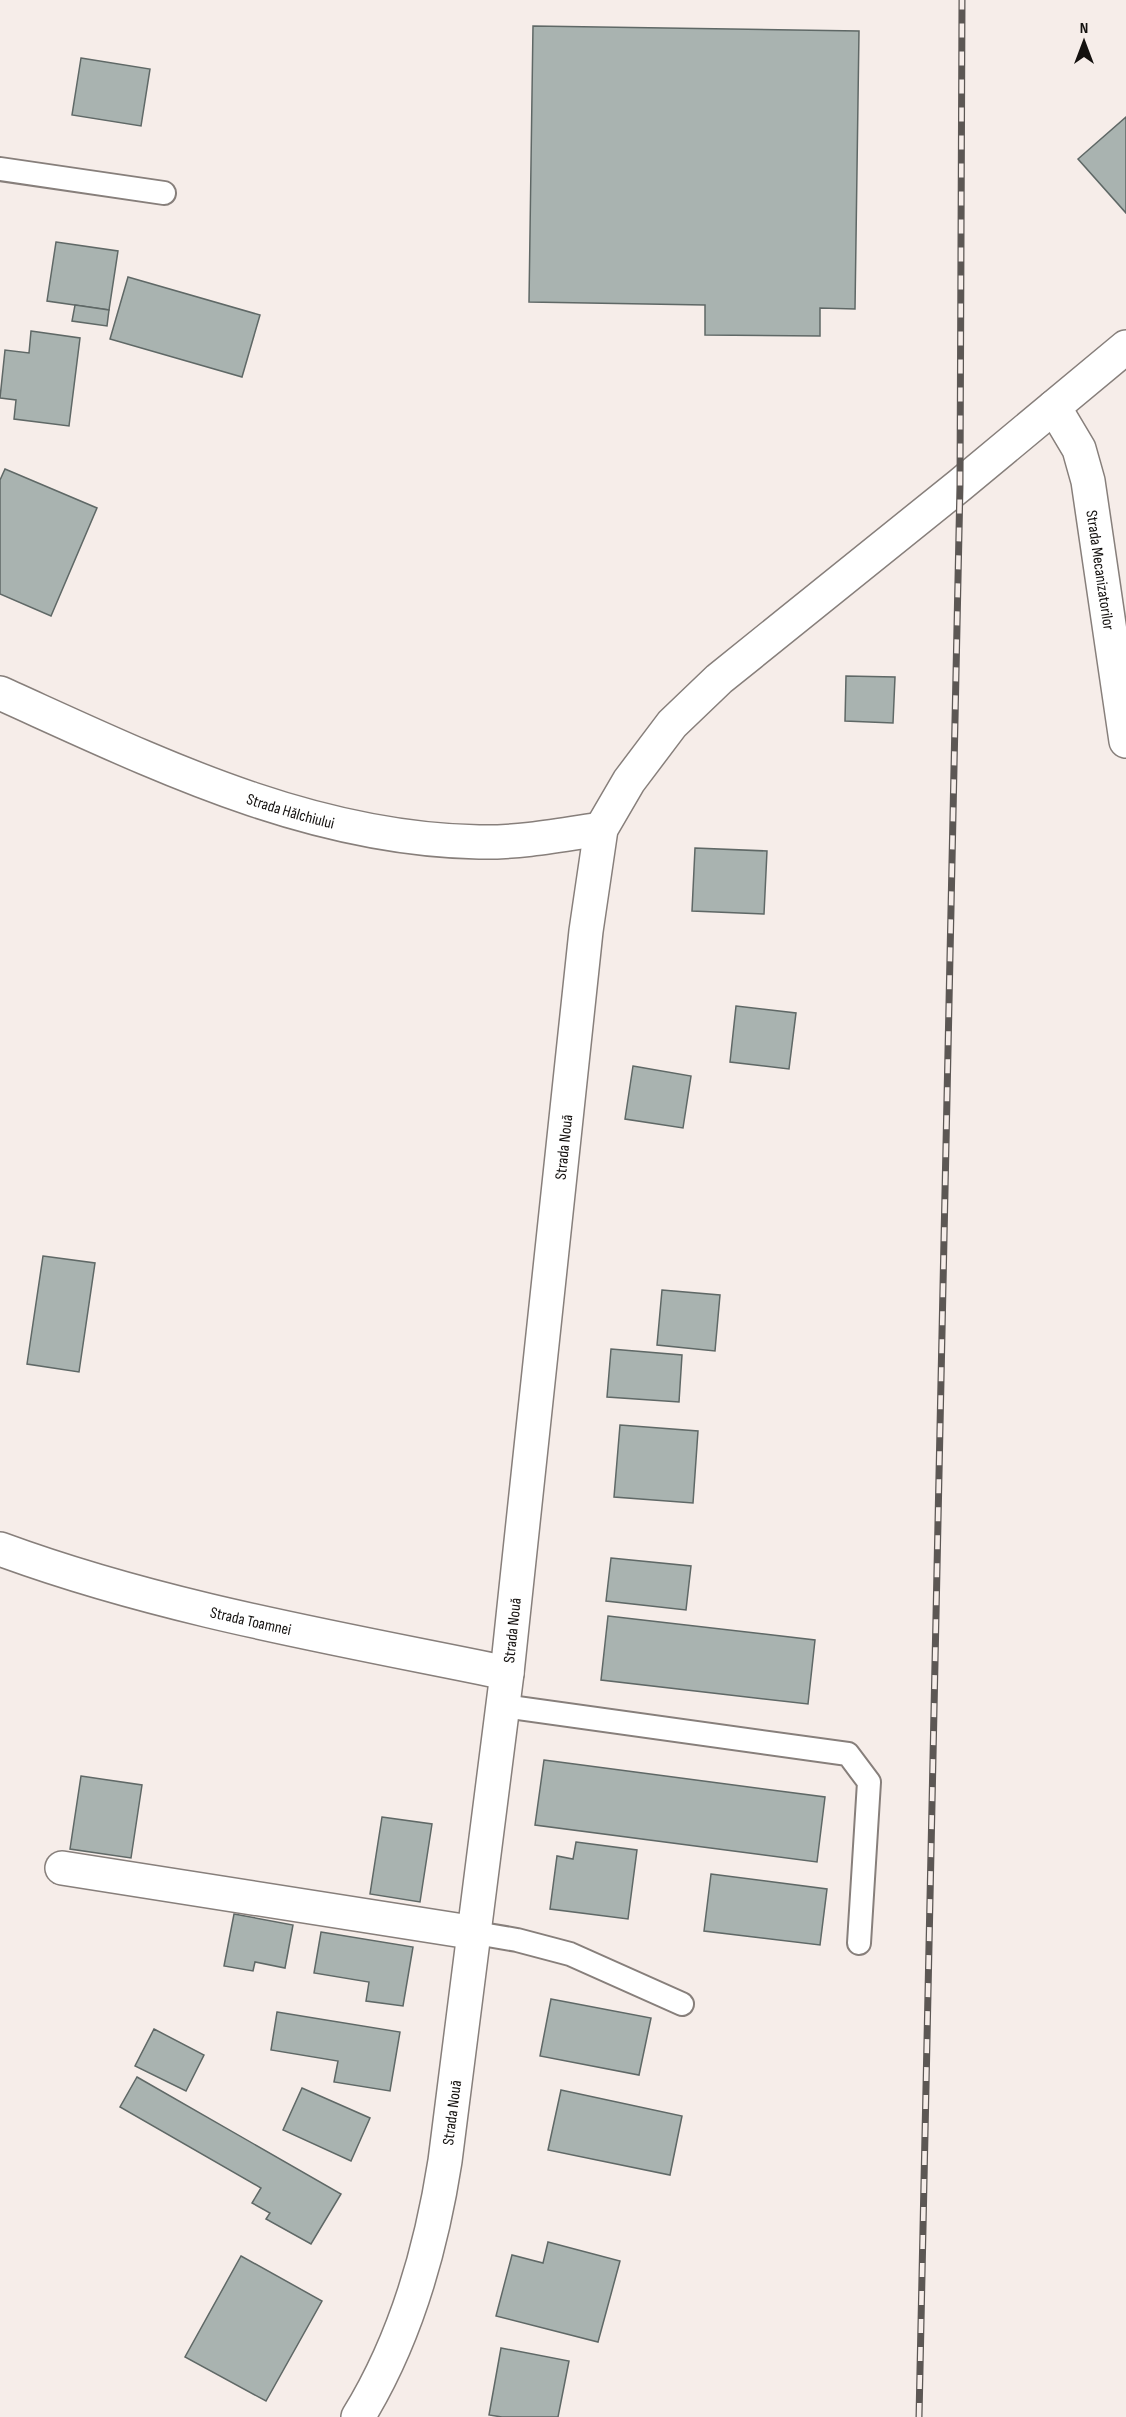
<svg xmlns="http://www.w3.org/2000/svg" width="1126" height="2417" font-family="'Sofia Sans Condensed',sans-serif">
	<style>
		.building { fill: #a9b3b0; stroke: #5f6866; stroke-width: 1.5 }
		.lines { fill: none; stroke-linecap: round; stroke-linejoin: round }
		.service-casing { stroke: #877f7b; stroke-width: 26 }
		.minor-casing { stroke: #877f7b; stroke-width: 36 }
		.secondary-casing { stroke: #877f7b; stroke-width: 36 }
		.service { stroke: #fff; stroke-width: 22 }
		.minor { stroke: #fff; stroke-width: 33 }
		.secondary { stroke: #fff; stroke-width: 33 }
		.rail-casing { stroke: #5c5754; stroke-width: 7 }
		.rail { stroke: #f6ede9; stroke-width: 4.5; stroke-dasharray: 14; stroke-linecap: butt }
		.labels { text-anchor: middle; stroke-width: 6; stroke-linejoin: round; paint-order: stroke }
		.street-label { font-size: 16px; fill: #14110f; stroke: #f6ede9 }
	</style>
	<rect width="100%" height="100%" fill="#f6ede9"/>
	<!-- building -->
	<g class="building">
		<polygon points="533,26 859,31 855,309 820,308 820,336 705,335 705,305 529,302"/>
		<polygon points="81,58 150,69 141,126 72,115"/>
		<polygon points="1126,117 1126,213 1078,159"/>
		<polygon points="56,242 118,251 109,310 47,301"/>
		<polygon points="128,277 260,315 242,377 110,339"/>
		<polygon points="75,305 109,310 107,326 72,321"/>
		<polygon points="31,331 80,338 69,426 14,419 16,400 0,398 5,350 29,353"/>
		<polygon points="5,469 97,508 51,616 0,594 0,480"/>
		<polygon points="846,676 895,677 893,723 845,721"/>
		<polygon points="695,848 767,851 764,914 692,911"/>
		<polygon points="736,1006 796,1013 789,1069 730,1062"/>
		<polygon points="633,1066 691,1076 683,1128 625,1119"/>
		<polygon points="43,1256 95,1263 79,1372 27,1364"/>
		<polygon points="662,1290 720,1295 715,1351 657,1345"/>
		<polygon points="611,1349 682,1355 679,1402 607,1397"/>
		<polygon points="620,1425 698,1431 693,1503 614,1497"/>
		<polygon points="611,1558 691,1566 686,1610 606,1601"/>
		<polygon points="608,1616 815,1640 808,1704 601,1680"/>
		<polygon points="544,1760 825,1797 817,1862 535,1825"/>
		<polygon points="81,1776 142,1785 131,1858 70,1849"/>
		<polygon points="382,1817 432,1824 420,1902 370,1894"/>
		<polygon points="576,1842 637,1850 628,1919 550,1909 557,1856 573,1859"/>
		<polygon points="711,1874 827,1889 820,1945 704,1931"/>
		<polygon points="234,1914 293,1925 285,1968 255,1962 253,1971 224,1966"/>
		<polygon points="321,1932 413,1947 403,2006 366,2001 369,1982 314,1973"/>
		<polygon points="551,1999 651,2018 639,2075 540,2056"/>
		<polygon points="277,2012 400,2032 390,2091 334,2082 338,2061 271,2050"/>
		<polygon points="154,2029 204,2055 186,2091 135,2066"/>
		<polygon points="137,2077 341,2194 311,2244 266,2219 270,2213 252,2203 261,2188 120,2107"/>
		<polygon points="302,2088 370,2118 351,2161 283,2130"/>
		<polygon points="561,2090 682,2116 670,2175 548,2150"/>
		<polygon points="548,2242 620,2261 598,2342 496,2316 512,2255 543,2263"/>
		<polygon points="241,2256 322,2301 266,2401 185,2357"/>
		<polygon points="501,2348 569,2361 558,2417 502,2417 489,2415"/>
	</g>
	<g class="lines">
		<!-- service casing -->
		<g class="service-casing">
			<g id="service">
				<polyline points="0,169 164,193"/>
				<polyline points="503,1706 848,1754 869,1782 859,1943"/>
				<polyline points="476,1933 517,1940 570,1954 682,2004"/>
			</g>
		</g>
		<!-- minor casing -->
		<g class="minor-casing">
			<g id="minor">
				<path id="s1" d="M1054,407L1079,449L1088,481L1126,741"/>
				<path id="s2" d="M0,1549C163,1609 337,1638 507,1673"/>
				<polyline points="62,1868 476,1933"/>
			</g>
		</g>
		<!-- secondary casing -->
		<g class="secondary-casing">
			<g id="secondary">
				<path id="s3" d="M0,693C153,762 307,839 479,842C519,843 561,835 601,829"/>
				<path id="s4" d="M358,2417C406,2339 431,2251 445,2161L507,1673L586,931L601,829L629,781L672,724L719,679L960,485L1126,347"/>
			</g>
		</g>
		<!-- service -->
		<use href="#service" class="service"/>
		<!-- minor -->
		<use href="#minor" class="minor"/>
		<!-- secondary -->
		<use href="#secondary" class="secondary"/>
		<!-- rail casing -->
		<g class="rail-casing">
			<polyline id="rail" points="919,2417 960,485 962,0"/>
		</g>
		<!-- rail -->
		<use href="#rail" class="rail"/>
	</g>
	<g class="labels">
		<!-- street labels -->
		<g class="street-label">
			<text dy="6" stroke="none"><textPath href="#s1" startOffset="172">Strada Mecanizatorilor</textPath></text>
			<text dy="6" stroke="none"><textPath href="#s3" startOffset="314">Strada Hălchiului</textPath></text>
			<text dy="6" stroke="none"><textPath href="#s4" startOffset="1293">Strada Nouă</textPath></text>
			<text dy="6" stroke="none"><textPath href="#s2" startOffset="261">Strada Toamnei</textPath></text>
			<text dy="6" stroke="none"><textPath href="#s4" startOffset="807">Strada Nouă</textPath></text>
			<text dy="6" stroke="none"><textPath href="#s4" startOffset="321">Strada Nouă</textPath></text>
		</g>
	</g>
	<!-- north arrow -->
	<g transform="translate(1084 42)" stroke="#f6ede9" stroke-width="4.5" paint-order="stroke">
	<path d="M0-4.5L10 22L0 15L-10 22Z" fill="#14110f"/>
	<text y="-9" font-size="16" font-weight="bold" text-anchor="middle" fill="#14110f">N</text>
	</g>
</svg>
